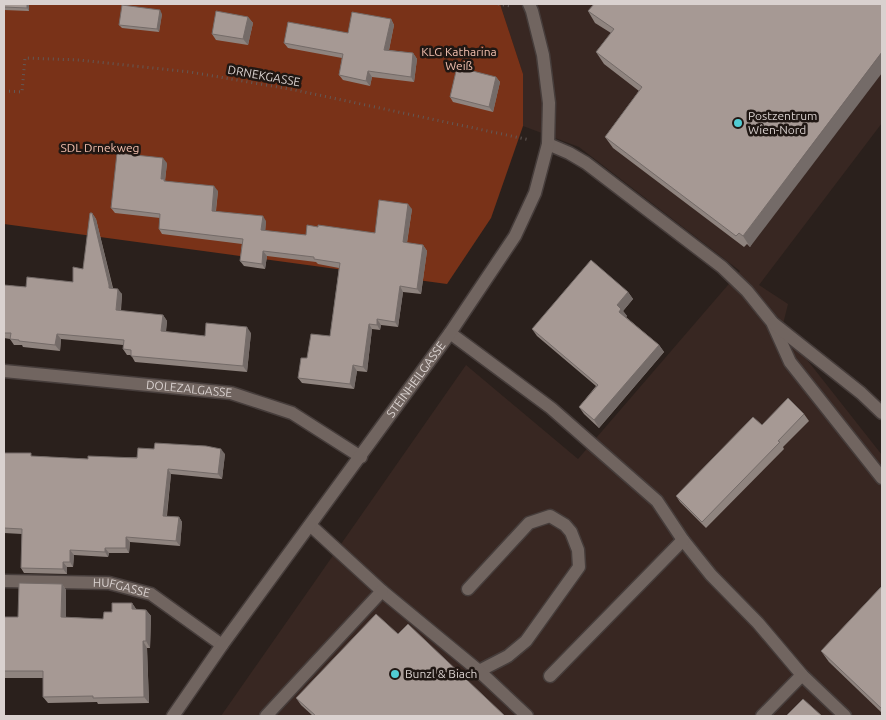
<svg xmlns="http://www.w3.org/2000/svg" width="886" height="720" font-family="Ubuntu,sans-serif">
	<style>
		.built { fill: #382722 }
		.green { fill: #793218 }
		.lines { fill: none; stroke-linecap: round; stroke-linejoin: round }
		.minor-casing { stroke: #463d3b; stroke-width: 15 }
		.path { stroke: #635956; stroke-width: 3; stroke-dasharray: 1 4; stroke-linecap: butt }
		.minor { stroke: #716560; stroke-width: 12 }
		.wall { fill: #8f847f }
		.shaded-wall { fill: #746b68 }
		.building { fill: #a69994; stroke: #746b68 }
		.poi-dot { fill: #51ccd3; stroke: #201713; stroke-width: 2 }
		.labels { text-anchor: middle; stroke-width: 5; stroke-linejoin: round; paint-order: stroke }
		.park-label { font-size: 12px; fill: #f1bfae; stroke: #201713 }
		.street-label { font-size: 12px; fill: #d9d1cf; stroke: #201713 }
		.poi-label { font-size: 12px; fill: #d9d1cf; stroke: #201713; text-anchor: start }
	</style>
	<rect width="100%" height="100%" fill="#2a201c"/>
	<!-- built -->
	<polygon class="built" points="500,4 882,4 882,123 759,285 788,304 782,328 882,455 882,716 221,716 466,365 578,459 740,271 579,147 523,126 523,74"/>
	<!-- green -->
	<polygon class="green" points="4,4 500,4 523,74 523,126 491,218 447,284 4,224"/>
	<g class="lines">
		<!-- minor casing -->
		<g class="minor-casing">
			<g id="minor">
				<polyline points="548,144 569,153 586,163 722,267 747,291 772,322 790,362 882,478"/>
				<polyline points="774,324 861,393 882,413"/>
				<polyline points="450,333 551,408 657,501 683,540 711,575 758,623 802,675 845,716"/>
				<path id="s1" d="M4,371L231,393L292,413L361,457"/>
				<polyline points="310,525 382,591 479,671 508,656 526,641 579,567 578,550 571,532 565,525 550,516 529,523 468,589"/>
				<path id="s2" d="M4,581L109,583L151,594L222,645"/>
				<polyline points="479,671 527,716"/>
				<polyline points="550,676 683,540"/>
				<path id="s3" d="M173,716L222,645L450,333L515,236L535,193L548,144L549,103L543,55L532,11L529,4"/>
				<polyline points="266,716 382,591"/>
				<polyline points="762,716 802,675"/>
			</g>
		</g>
		<!-- path -->
		<g class="path">
			<polyline points="498,4 510,6"/>
			<polyline points="4,91 22,92 25,58 79,60 190,72 295,90 530,140"/>
		</g>
		<!-- minor -->
		<use href="#minor" class="minor"/>
	</g>
	<!-- wall -->
	<g class="wall">
		<polygon points="4,4 29,4 29,11 4,10"/>
		<polygon points="882,4 750,247 747,244 744,247 613,148 605,137 639,91 604,64 596,52 611,33 595,23 588,11"/>
		<polygon points="162,14 159,32 122,28 119,25"/>
		<polygon points="248,17 253,23 248,45 216,40 212,34"/>
		<polygon points="391,19 394,25 389,50 413,53 417,59 414,82 372,77 370,86 343,80 339,75 342,58 288,48 284,43 348,33"/>
		<polygon points="496,77 500,82 493,112 453,102 450,97"/>
		<polygon points="167,163 165,181 218,191 216,211 266,221 265,231 306,235 318,227 375,233 412,209 407,243 423,245 427,251 421,294 403,292 398,327 381,325 380,330 372,329 367,372 357,371 354,389 302,383 298,378 307,358 330,336 339,268 318,264 316,262 267,256 265,269 244,266 240,261 242,244 162,234 159,229 160,218 115,213 111,208"/>
		<polygon points="92,213 96,219 113,288 122,294 121,311 163,315 167,321 166,332 205,336 251,333 247,372 135,362 131,355 127,355 123,349 123,345 61,339 60,351 23,347 22,345 14,345 10,339 4,338 4,285 26,287 73,282 83,269"/>
		<polygon points="628,292 633,299 623,311 627,316 626,317 659,345 664,352 599,428 584,414 579,407 596,386 537,336 532,329"/>
		<polygon points="804,414 809,421 783,447 784,449 706,528 680,502 676,496 762,425"/>
		<polygon points="4,453 33,456 88,459 225,454 222,479 171,474 167,516 179,517 182,522 180,546 130,542 129,553 109,553 108,557 74,555 73,567 67,567 67,574 24,573 21,568 22,534 4,533"/>
		<polygon points="62,584 66,590 66,617 103,619 112,612 132,603 136,609 146,610 151,616 150,648 147,648 149,703 98,704 97,702 48,703 43,697 43,678 4,678 4,617 18,617"/>
		<polygon points="882,586 882,713 829,662 821,651"/>
		<polygon points="398,634 505,716 313,716 301,705 296,698"/>
	</g>
	<!-- shaded-wall -->
	<g class="shaded-wall">
		<polygon points="27,4 29,4 29,11 27,8"/>
		<polygon points="160,10 162,14 159,32 157,29"/>
		<polygon points="248,17 253,23 248,45 243,39"/>
		<polygon points="391,19 394,25 388,55 384,50"/>
		<polygon points="882,52 882,73 750,247 743,236"/>
		<polygon points="413,53 417,59 414,82 411,77"/>
		<polygon points="368,71 372,77 370,86 366,81"/>
		<polygon points="496,77 500,82 493,112 489,107"/>
		<polygon points="163,158 167,163 165,180 168,184 161,179"/>
		<polygon points="214,186 218,191 215,216 212,211"/>
		<polygon points="408,204 412,209 406,248 403,242"/>
		<polygon points="92,213 96,219 113,290 109,288"/>
		<polygon points="263,216 266,221 265,235 261,230"/>
		<polygon points="423,245 427,251 421,294 417,289"/>
		<polygon points="263,251 267,256 265,269 262,264"/>
		<polygon points="400,286 403,292 398,327 395,322"/>
		<polygon points="118,289 122,294 120,316 116,310"/>
		<polygon points="628,292 633,299 623,311 627,316 624,319 619,312 617,305"/>
		<polygon points="163,315 167,321 165,337 161,331"/>
		<polygon points="377,319 381,325 380,330 377,325"/>
		<polygon points="369,324 372,329 367,372 363,367"/>
		<polygon points="247,327 251,333 247,372 243,366"/>
		<polygon points="57,334 61,339 60,351 55,345"/>
		<polygon points="659,345 664,352 599,428 594,420"/>
		<polygon points="353,365 357,371 354,389 350,384"/>
		<polygon points="221,449 225,454 222,479 218,474"/>
		<polygon points="168,469 171,474 166,521 163,516"/>
		<polygon points="179,517 182,522 180,546 176,541"/>
		<polygon points="126,537 130,542 129,553 126,548"/>
		<polygon points="105,548 109,553 108,557 105,552"/>
		<polygon points="70,550 74,555 73,567 70,562"/>
		<polygon points="63,562 67,567 67,574 63,569"/>
		<polygon points="62,584 66,590 66,623 61,617"/>
		<polygon points="132,603 136,609 132,609"/>
		<polygon points="146,610 151,616 150,648 146,641"/>
		<polygon points="143,641 147,648 149,703 144,697"/>
	</g>
	<!-- building -->
	<g class="building">
		<polygon points="4,4 27,4 27,8 4,7"/>
		<polygon points="594,4 882,4 882,52 743,236 739,233 736,236 605,137 642,87 596,52 614,29 588,11"/>
		<polygon points="122,5 160,10 157,29 119,25"/>
		<polygon points="216,11 248,17 243,39 212,34"/>
		<polygon points="352,12 391,19 384,50 413,53 411,77 368,71 366,81 339,75 343,54 284,43 288,22 348,33"/>
		<polygon points="457,67 496,77 489,107 450,97"/>
		<polygon points="117,153 163,158 161,179 164,179 164,181 214,186 212,211 263,216 261,230 306,235 307,225 318,227 318,225 375,233 379,200 408,204 403,242 423,245 417,289 400,286 395,322 377,319 377,325 369,324 363,367 353,365 350,384 298,378 301,358 307,358 311,334 330,336 340,263 314,259 314,257 263,251 262,264 240,261 243,239 159,229 160,214 111,208"/>
		<polygon points="90,213 92,213 109,285 109,288 118,289 116,310 163,315 161,331 205,336 206,323 247,327 243,366 131,356 131,350 123,349 124,340 57,334 55,345 19,341 19,340 10,339 11,333 4,333 4,285 26,287 27,277 73,282 73,267 83,269"/>
		<polygon points="591,260 628,292 617,305 621,309 619,312 659,345 594,420 579,407 598,385 532,329"/>
		<polygon points="788,398 804,414 778,441 780,442 702,522 676,496 753,417 762,425"/>
		<polygon points="155,443 206,446 221,449 218,474 168,469 163,516 179,517 176,541 126,537 126,548 105,548 105,552 70,550 70,562 63,562 63,569 21,568 22,529 4,528 4,453 31,453 31,456 88,459 88,456 137,458 138,448 154,449"/>
		<polygon points="19,583 62,584 61,617 103,619 104,612 112,612 112,603 132,603 132,609 146,610 146,641 143,641 144,697 93,698 93,696 43,697 43,671 4,671 4,617 18,617"/>
		<polygon points="882,586 882,709 821,651"/>
		<polygon points="376,614 398,634 408,624 505,716 316,716 296,698"/>
		<polygon points="803,699 822,716 786,716"/>
	</g>
	<!-- markers -->
	<g class="poi-dot">
		<circle cx="738" cy="123" r="5"/>
		<circle cx="395" cy="674" r="5"/>
	</g>
	<g class="labels">
		<!-- park labels -->
		<g class="park-label">
			<text x="459" y="56">KLG Katharina<tspan x="459" dy="14">Weiß</tspan></text>
			<text x="100" y="152">SDL Drnekweg</text>
		</g>
		<!-- street labels -->
		<g class="street-label">
			<text transform="translate(264 76) rotate(10)" y="4">DRNEKGASSE</text>
			<text dy="4" stroke="none"><textPath href="#s3" startOffset="415">STEINHEILGASSE</textPath></text>
			<text dy="4" stroke="none"><textPath href="#s1" startOffset="186">DOLEZALGASSE</textPath></text>
			<text dy="4" stroke="none"><textPath href="#s2" startOffset="118">HUFGASSE</textPath></text>
		</g>
		<!-- poi labels -->
		<g class="poi-label">
			<text x="748" y="120">Postzentrum<tspan x="748" dy="14">Wien-Nord</tspan></text>
			<text x="405" y="678">Bunzl &amp; Biach</text>
		</g>
	</g>
	<!-- border -->
	<rect width="886" height="720" fill="none" stroke="#d9d1cf" stroke-width="10"/>
</svg>
